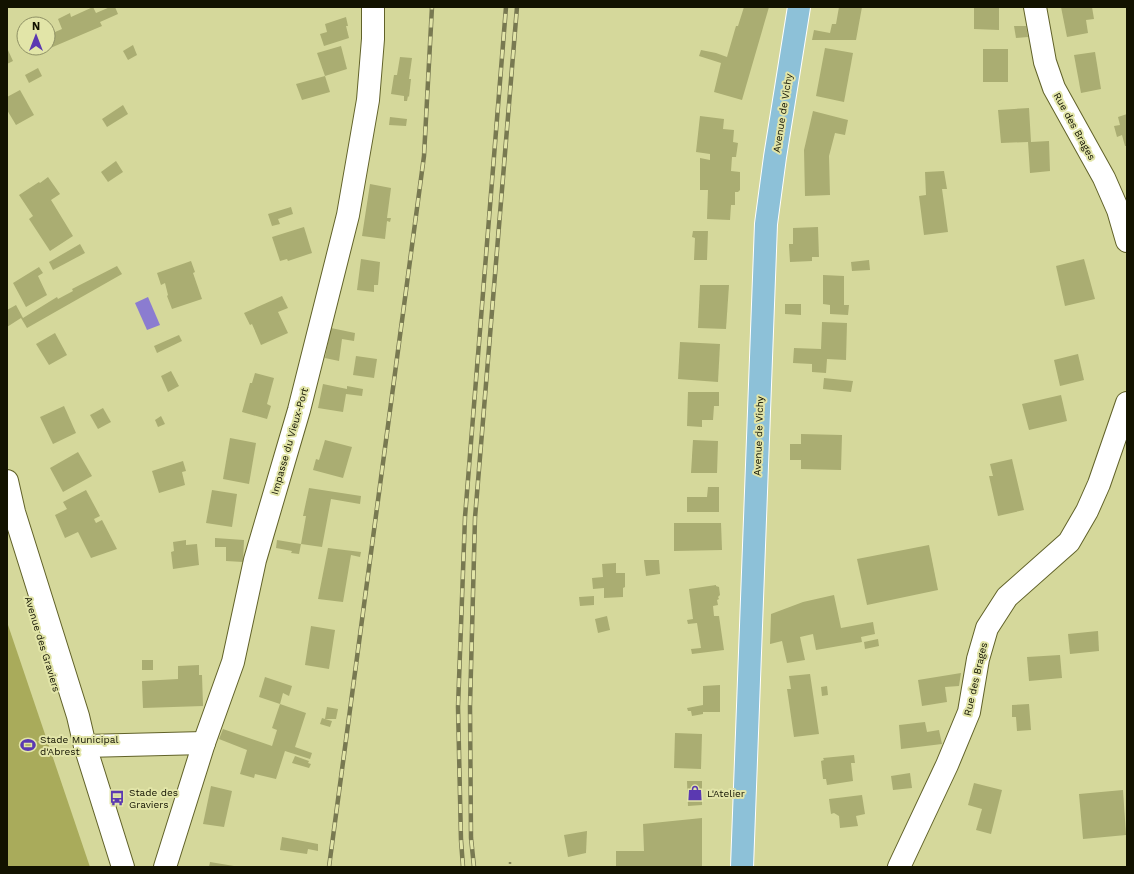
<svg xmlns="http://www.w3.org/2000/svg" width="1134" height="874" font-family="'Work Sans',sans-serif">
	<style>
		.green { fill: #a9ab5b }
		.water { fill: #8b7cd0 }
		.building { fill: #aaad72 }
		.lines { fill: none; stroke-linecap: round; stroke-linejoin: round }
		.minor-casing { stroke: #616229; stroke-width: 24 }
		.major-casing { stroke: #fff; stroke-width: 24 }
		.path { stroke: #898b5e; stroke-width: 2.5; stroke-dasharray: 2 3; stroke-linecap: butt }
		.minor { stroke: #fff; stroke-width: 22 }
		.major { stroke: #8dc1d8; stroke-width: 22 }
		.rail-casing { stroke: #787951; stroke-width: 4.5 }
		.rail { stroke: #e2e5a8; stroke-width: 3; stroke-dasharray: 9; stroke-linecap: butt }
		.labels { text-anchor: middle; stroke-width: 4; stroke-linejoin: round; paint-order: stroke }
		.street-label { font-size: 10px; fill: #121200; stroke: #e2e5a8 }
		.poi-label { font-size: 10px; fill: #121200; stroke: #e2e5a8; text-anchor: start }
	</style>
	<rect width="100%" height="100%" fill="#d5d89b"/>
	<!-- green -->
	<polygon class="green" points="7,622 90,867 7,867"/>
	<!-- water -->
	<polygon class="water" points="148,297 160,325 147,330 135,303"/>
	<!-- building -->
	<g class="building">
		<polygon points="93,7 96,13 110,7 115,7 118,14 100,22 102,26 48,49 48,35 62,29 58,19 70,13 71,17"/>
		<polygon points="744,7 769,7 742,100 714,92 721,63 699,56 701,50 716,53 727,57 736,26 738,26"/>
		<polygon points="839,7 862,7 856,40 812,40 814,30 830,33 832,24 836,24"/>
		<polygon points="974,7 999,7 999,30 974,29"/>
		<polygon points="1061,7 1092,7 1094,19 1086,20 1088,33 1067,37"/>
		<polygon points="346,17 348,26 346,26 349,38 324,46 320,34 327,32 325,24"/>
		<polygon points="1014,26 1026,26 1028,37 1016,38"/>
		<polygon points="133,45 137,55 128,60 123,51"/>
		<polygon points="341,46 347,69 325,76 317,53"/>
		<polygon points="7,48 13,61 7,64"/>
		<polygon points="825,48 853,53 844,102 816,96"/>
		<rect x="983" y="49" width="25" height="33"/>
		<polygon points="1095,52 1101,89 1081,93 1074,55"/>
		<polygon points="400,57 412,58 409,79 411,79 409,97 408,96 407,101 404,101 404,96 391,94 394,75 397,75"/>
		<polygon points="38,68 42,76 29,83 25,75"/>
		<polygon points="325,76 330,92 302,100 296,84"/>
		<polygon points="20,90 34,115 16,125 7,110 7,97"/>
		<polygon points="123,105 128,114 107,127 102,119"/>
		<polygon points="1029,108 1031,142 1049,141 1050,171 1030,173 1028,142 1001,143 998,110"/>
		<polygon points="813,111 848,120 845,135 835,133 829,156 830,195 805,196 804,150"/>
		<polygon points="1127,114 1127,146 1125,146 1122,135 1117,137 1114,126 1120,125 1118,117"/>
		<polygon points="700,116 724,119 723,129 734,130 733,142 738,143 736,157 732,157 731,171 740,172 740,190 738,192 735,192 735,205 731,205 730,220 707,219 708,190 700,190 700,158 710,160 710,154 696,152"/>
		<polygon points="390,117 407,119 406,126 389,125"/>
		<polygon points="116,161 123,172 108,182 101,172"/>
		<polygon points="944,171 947,189 942,189 948,232 924,235 919,196 926,195 925,172"/>
		<polygon points="48,177 60,194 51,200 73,236 50,251 29,219 33,216 19,195 39,182 40,183"/>
		<polygon points="370,184 391,188 387,218 391,218 390,222 387,221 385,239 362,236"/>
		<polygon points="291,207 293,214 278,219 280,224 272,226 268,214"/>
		<polygon points="304,227 312,253 288,261 287,259 280,261 272,237"/>
		<polygon points="818,227 819,257 812,257 812,261 790,262 789,246 789,244 793,244 793,228"/>
		<polygon points="693,231 708,231 707,260 694,260 695,238 692,237"/>
		<polygon points="80,244 85,253 53,270 49,262"/>
		<polygon points="361,259 380,262 378,285 374,285 374,292 357,290"/>
		<polygon points="1084,259 1095,299 1065,306 1056,266"/>
		<polygon points="869,260 870,270 852,271 851,262"/>
		<polygon points="191,261 195,272 193,273 202,299 172,309 167,296 168,295 165,283 161,285 157,273"/>
		<polygon points="117,266 122,274 27,328 21,318 7,327 7,310 16,305 23,318 57,297 58,299 73,291 72,289"/>
		<polygon points="39,267 43,273 38,276 47,295 26,307 13,283"/>
		<polygon points="823,275 844,276 844,305 849,305 848,315 830,314 830,305 823,304"/>
		<polygon points="700,285 729,285 726,329 698,328"/>
		<polygon points="282,296 288,308 278,312 288,333 261,345 252,324 250,325 244,313"/>
		<polygon points="785,304 801,304 801,315 785,314"/>
		<polygon points="822,322 847,323 846,360 827,359 826,373 812,372 812,364 793,363 794,348 821,349"/>
		<polygon points="331,328 355,333 354,341 342,339 339,361 325,358"/>
		<polygon points="55,333 67,355 49,365 36,344"/>
		<polygon points="179,335 182,341 157,353 154,346"/>
		<polygon points="680,342 720,344 718,382 678,379"/>
		<polygon points="1078,354 1084,380 1060,386 1054,360"/>
		<polygon points="356,356 377,359 374,378 353,375"/>
		<polygon points="171,371 179,386 168,392 161,376"/>
		<polygon points="255,373 274,378 267,404 271,406 267,419 242,412 250,383 252,383"/>
		<polygon points="824,378 853,381 851,392 823,389"/>
		<polygon points="323,384 347,389 347,386 363,389 362,396 346,394 343,412 318,408"/>
		<polygon points="688,392 719,392 719,406 714,406 713,420 702,420 702,427 687,426"/>
		<polygon points="1061,395 1067,421 1029,430 1022,404"/>
		<polygon points="64,406 76,433 53,444 40,417"/>
		<polygon points="103,408 111,422 98,429 90,415"/>
		<polygon points="161,416 165,424 158,427 155,420"/>
		<polygon points="801,434 842,435 841,470 801,469 801,460 790,460 790,444 801,444"/>
		<polygon points="230,438 256,443 249,484 223,479"/>
		<polygon points="325,440 352,447 343,478 313,470 316,459 319,460"/>
		<polygon points="693,440 718,441 717,473 691,473"/>
		<polygon points="78,452 92,476 63,492 50,468"/>
		<polygon points="1012,459 1024,510 998,516 989,476 993,476 990,464"/>
		<polygon points="183,461 186,471 182,472 185,485 159,493 152,471"/>
		<polygon points="708,487 719,487 719,512 687,512 687,497 707,497"/>
		<polygon points="309,488 361,496 360,504 331,499 322,547 301,544 306,516 303,516"/>
		<polygon points="86,490 100,516 94,519 96,523 102,520 117,549 91,558 78,532 65,538 55,515 67,509 63,502"/>
		<polygon points="212,490 237,494 232,527 206,523"/>
		<polygon points="674,523 721,523 722,550 674,551"/>
		<polygon points="215,538 244,540 243,562 226,561 226,547 215,547"/>
		<polygon points="186,540 186,545 197,544 199,565 173,569 171,552 174,551 173,542"/>
		<polygon points="277,540 301,544 299,554 291,553 292,551 276,548"/>
		<polygon points="929,545 938,590 867,605 857,559"/>
		<polygon points="328,548 361,552 360,557 351,555 343,602 318,599"/>
		<polygon points="644,560 659,560 660,574 646,576"/>
		<polygon points="616,563 616,573 625,573 625,587 623,588 623,597 604,598 604,588 593,589 592,578 603,577 602,564"/>
		<polygon points="716,585 716,586 719,587 720,595 718,597 719,599 717,600 718,605 713,606 714,616 719,616 724,650 692,654 691,649 701,648 697,623 688,624 687,620 693,619 689,589"/>
		<polygon points="834,595 841,628 873,622 875,634 861,637 862,642 816,650 813,634 800,637 805,660 787,663 782,641 770,644 771,614 803,602"/>
		<polygon points="594,596 594,605 580,606 579,597"/>
		<polygon points="607,616 610,630 598,633 595,619"/>
		<polygon points="311,626 335,630 329,669 305,665"/>
		<polygon points="1098,631 1099,651 1070,654 1068,634"/>
		<polygon points="878,639 879,646 865,649 864,642"/>
		<polygon points="1060,655 1062,678 1029,681 1027,657"/>
		<rect x="142" y="660" width="11" height="10"/>
		<polygon points="199,665 199,675 202,675 203,706 143,708 142,681 178,679 178,666"/>
		<polygon points="961,673 959,686 945,687 947,702 922,706 918,680"/>
		<polygon points="810,674 819,734 794,737 787,689 791,689 789,676"/>
		<polygon points="265,677 292,686 289,696 283,693 280,704 306,713 295,747 312,753 310,759 285,751 276,779 255,774 254,778 240,774 247,750 219,739 223,729 272,746 277,730 272,728 280,704 259,697"/>
		<polygon points="720,685 720,712 703,712 703,714 692,716 691,711 688,711 687,708 703,705 703,686"/>
		<polygon points="827,686 828,695 822,696 821,687"/>
		<polygon points="1029,704 1031,730 1017,731 1016,717 1012,717 1012,705"/>
		<polygon points="327,707 338,709 336,719 325,719 332,721 330,727 320,724 322,718 325,719"/>
		<polygon points="925,722 927,732 939,730 942,744 901,749 899,725"/>
		<polygon points="675,733 702,734 701,769 674,768"/>
		<polygon points="854,755 855,763 851,763 853,781 827,785 826,779 823,779 821,761 824,760 823,758"/>
		<polygon points="295,756 309,761 308,763 311,764 309,768 292,763"/>
		<polygon points="910,773 912,788 893,790 891,776"/>
		<polygon points="687,781 702,781 702,805 688,806"/>
		<polygon points="974,783 1002,790 991,834 976,830 982,809 968,805"/>
		<polygon points="211,786 232,791 224,827 203,824"/>
		<polygon points="1123,790 1126,835 1083,839 1079,794"/>
		<polygon points="862,795 865,814 856,816 858,826 840,828 839,816 834,813 831,814 829,799"/>
		<polygon points="702,818 702,867 616,867 616,851 644,851 643,824"/>
		<polygon points="587,831 586,853 568,857 564,835"/>
		<polygon points="282,837 318,844 318,851 308,849 307,854 280,850"/>
		<polygon points="210,862 234,866 234,867 209,867"/>
	</g>
	<g class="lines">
		<!-- minor casing -->
		<g class="minor-casing">
			<g id="minor">
				<polyline points="1035,7 1045,62 1054,88 1104,178 1118,210 1127,241"/>
				<polyline points="7,481 14,512 78,716 85,746 123,867"/>
				<polyline points="85,746 204,743"/>
				<polyline points="165,867 204,743 233,662 255,560 299,410 348,215 368,100 373,39 373,7"/>
				<polyline points="899,867 947,765 969,712 978,659 987,628 1007,597 1069,542 1087,511 1099,484 1127,403"/>
			</g>
		</g>
		<!-- major casing -->
		<g class="major-casing">
			<polyline id="major" points="742,867 766,224 775,157 799,7"/>
		</g>
		<!-- path -->
		<polyline class="path" points="510,862 510,867"/>
		<!-- minor -->
		<use href="#minor" class="minor"/>
		<!-- major -->
		<use href="#major" class="major"/>
		<!-- rail casing -->
		<g class="rail-casing">
			<g id="rail">
				<polyline points="329,867 424,156 432,7"/>
				<polyline points="463,867 461,840 458,707 465,517 506,7"/>
				<polyline points="474,867 471,838 470,706 475,518 517,7"/>
			</g>
		</g>
		<!-- rail -->
		<use href="#rail" class="rail"/>
	</g>
	<!-- icons -->
	<defs>
		<g id="stadium-bare" transform="scale(1.2)"><path d="M0-5a6.5 5 0 1 0 0 10a6.5 5 0 1 0 0-10ZM-3.5-1.8h7v3.6h-7Z" fill="#5b39b1" stroke="#e2e5a8" stroke-width="2.5" paint-order="stroke"/></g>
		<g id="shop-bare" transform="scale(1.2)"><path d="M-5-2.5h2.3a2.7 3.5 0 0 1 5.4 0H5L5.5 6h-11ZM-1.5-2.5h3a1.5 2.3 0 0 0-3 0Z" fill="#5b39b1" stroke="#e2e5a8" stroke-width="2.5" paint-order="stroke"/></g>
		<g id="bus-bare" transform="scale(1.2)"><path d="M-5-6H5V4H4V6H2V4H-2V6H-4V4H-5ZM-3.5-4V0h7V-4ZM-3.5 1.2v1.5H-2V1.2ZM2 1.2v1.5H3.5V1.2Z" fill="#5b39b1" stroke="#e2e5a8" stroke-width="2.5" paint-order="stroke"/></g>
	</defs>
	<g fill-rule="evenodd">
		<use href="#stadium-bare" x="28" y="745"/>
		<use href="#shop-bare" x="695" y="793"/>
		<use href="#bus-bare" x="117" y="798"/>
	</g>
	<g class="labels">
		<!-- street labels -->
		<g class="street-label">
			<text transform="translate(782 113) rotate(-81)" y="4">Avenue de Vichy</text>
			<text transform="translate(1075 126) rotate(61)" y="4">Rue des Brages</text>
			<text transform="translate(758 436) rotate(-88)" y="4">Avenue de Vichy</text>
			<text transform="translate(289 441) rotate(-74)" y="4">Impasse du Vieux-Port</text>
			<text transform="translate(43 644) rotate(73)" y="4">Avenue des Graviers</text>
			<text transform="translate(975 679) rotate(-77)" y="4">Rue des Brages</text>
		</g>
		<!-- poi labels -->
		<g class="poi-label">
			<text x="40" y="743">Stade Municipal<tspan x="40" dy="12">d'Abrest</tspan></text>
			<text x="129" y="796">Stade des<tspan x="129" dy="12">Graviers</tspan></text>
			<text x="707" y="797">L'Atelier</text>
		</g>
	</g>
	<!-- border -->
	<rect width="1134" height="874" fill="none" stroke="#121200" stroke-width="16"/>
	<!-- north arrow -->
	<g transform="translate(36 36)"><circle r="19" fill="#e2e5a8" stroke="#8f9165"/>
	<path d="M0-3L7 15L0 10L-7 15Z" fill="#5b39b1"/>
	<text y="-6" font-size="11" font-weight="bold" text-anchor="middle" fill="#121200">N</text>
	</g>
</svg>
